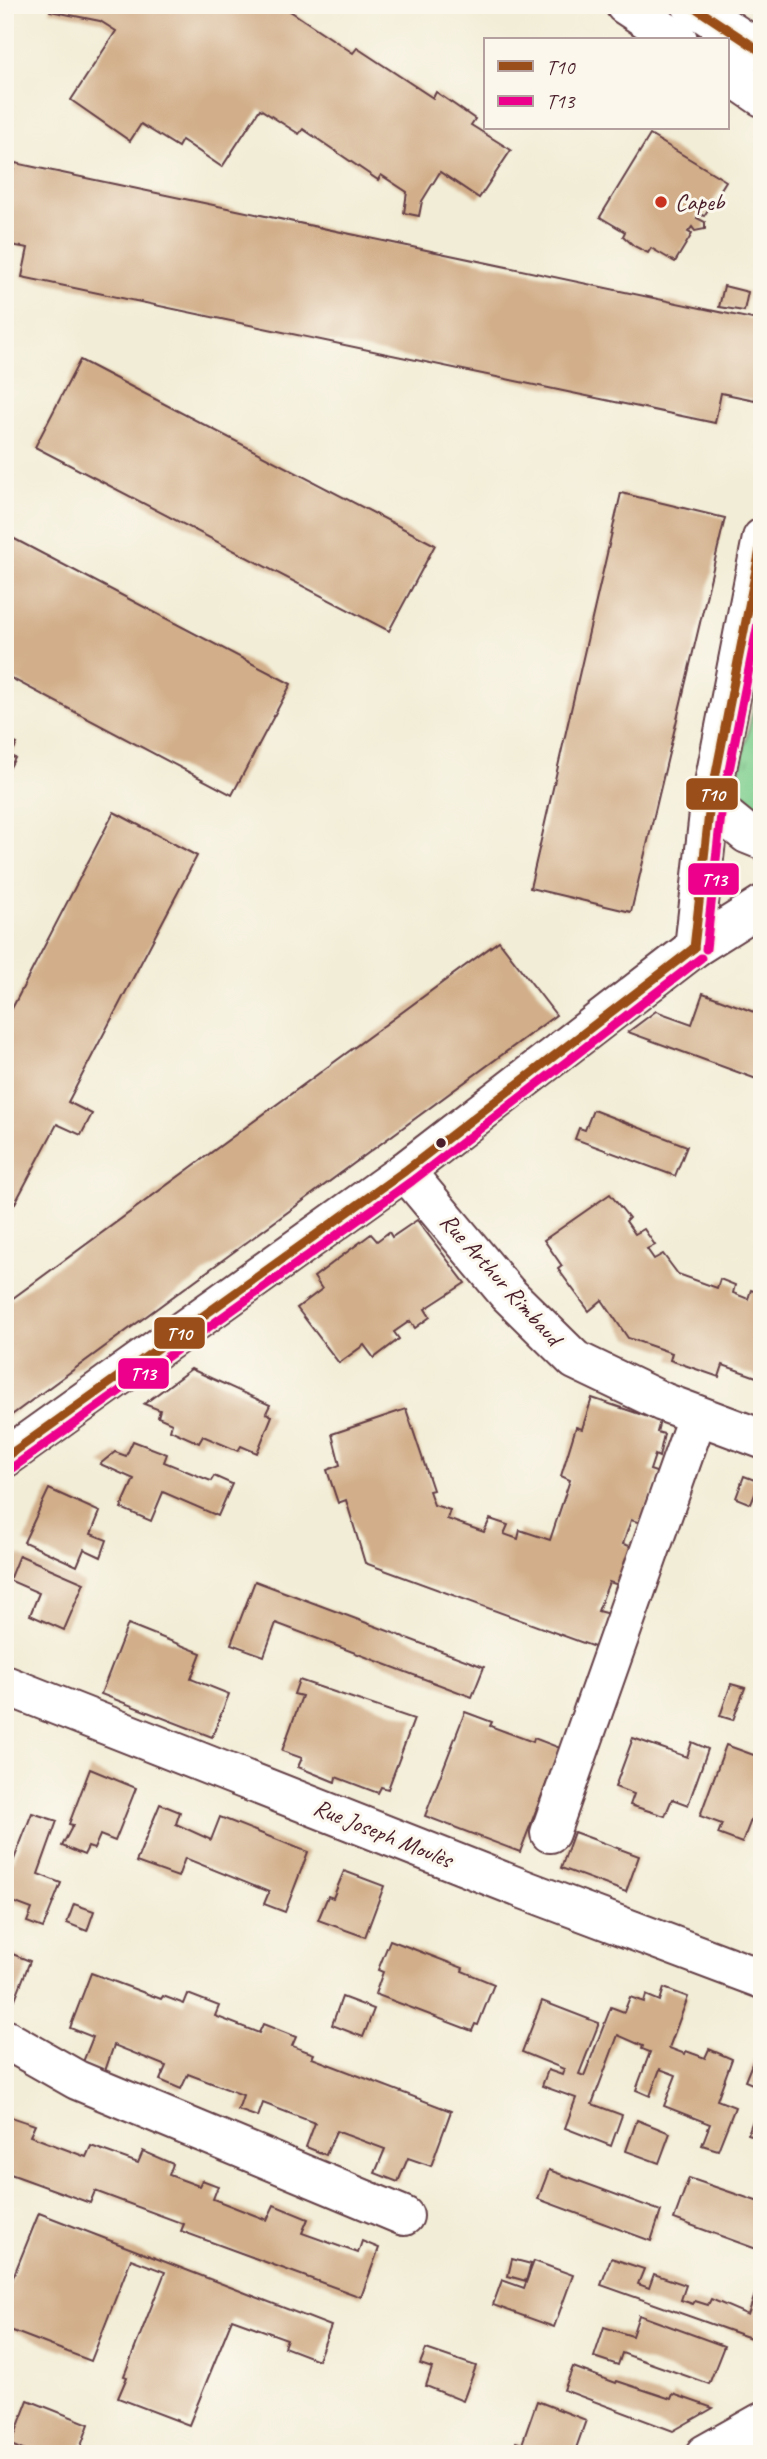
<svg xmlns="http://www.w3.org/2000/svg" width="767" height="2459" font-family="Caveat,sans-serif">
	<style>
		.grass { fill: url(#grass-tufts); stroke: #64775d; stroke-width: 2 }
		.building { fill: #d2af8a }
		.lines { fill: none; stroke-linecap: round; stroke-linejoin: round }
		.minor-casing { stroke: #633e45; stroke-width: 42 }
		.major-casing { stroke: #633e45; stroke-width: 42 }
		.minor { stroke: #fff; stroke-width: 38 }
		.major { stroke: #fff; stroke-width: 38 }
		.bus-1-casing { stroke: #fbf7ec; stroke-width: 14 }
		.bus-2-casing { stroke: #fbf7ec; stroke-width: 14 }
		.bus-1 { stroke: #9a4e19; stroke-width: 9 }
		.bus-2 { stroke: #ec008c; stroke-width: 9 }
		.poi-dot { fill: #c8321e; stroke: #fbf7ec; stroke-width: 2.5 }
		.bus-dot { fill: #4a1f2b; stroke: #fbf7ec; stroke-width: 2.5 }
		.labels { text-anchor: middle; stroke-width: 6; stroke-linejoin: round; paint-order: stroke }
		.poi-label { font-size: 24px; fill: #4a1f2b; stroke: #fbf7ec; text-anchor: start }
		.street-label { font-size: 24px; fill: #4a1f2b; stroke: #fbf7ec }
		.line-badge { stroke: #fbf7ec; stroke-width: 2.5 }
		.badge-label { font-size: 19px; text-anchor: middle; font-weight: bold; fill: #fff }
	</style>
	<defs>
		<pattern id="grass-tufts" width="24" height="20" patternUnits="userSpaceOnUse" patternTransform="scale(1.75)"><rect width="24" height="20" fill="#7fcf8f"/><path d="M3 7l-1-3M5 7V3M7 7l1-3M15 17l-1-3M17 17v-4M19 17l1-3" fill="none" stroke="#6fb17c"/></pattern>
	</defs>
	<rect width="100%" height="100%" fill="#fbf7ec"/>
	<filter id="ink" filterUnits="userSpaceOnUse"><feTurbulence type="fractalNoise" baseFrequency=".0143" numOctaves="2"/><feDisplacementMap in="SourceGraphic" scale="14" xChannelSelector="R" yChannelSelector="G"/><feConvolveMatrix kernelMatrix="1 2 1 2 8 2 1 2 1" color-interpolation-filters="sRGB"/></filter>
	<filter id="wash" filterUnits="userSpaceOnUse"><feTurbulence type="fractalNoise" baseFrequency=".00686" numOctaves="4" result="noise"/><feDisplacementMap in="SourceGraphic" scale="28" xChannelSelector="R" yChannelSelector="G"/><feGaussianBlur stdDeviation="1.57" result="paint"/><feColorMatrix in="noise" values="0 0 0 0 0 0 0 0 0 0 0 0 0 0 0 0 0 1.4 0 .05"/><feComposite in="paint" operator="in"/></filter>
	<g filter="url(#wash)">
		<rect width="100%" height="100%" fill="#f2edd6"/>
		<!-- grass -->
		<polygon class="grass" points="762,671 762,820 745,808 738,791 739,771"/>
		<g id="blocks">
			<!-- building -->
			<g class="building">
				<polygon points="51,5 281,5 353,53 357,48 433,98 436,92 475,119 471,125 511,150 479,198 440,172 422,201 419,216 404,213 407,192 381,175 378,180 303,129 299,134 260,109 222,167 182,140 178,147 141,124 130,141 71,100 116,31 100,21 50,11"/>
				<polygon points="650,135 726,181 704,216 699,214 697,218 705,222 705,229 695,231 692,227 688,232 692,234 675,262 651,248 648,253 634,246 623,236 625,232 600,217"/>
				<polygon points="15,163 762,321 762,367 755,400 721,393 715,423 22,277 28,248 5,244 5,207"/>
				<polygon points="724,286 748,292 744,311 719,307"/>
				<polygon points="80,360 435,545 389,631 35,447"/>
				<polygon points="621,493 725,518 631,912 530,888"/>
				<polygon points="5,534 291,684 232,795 5,675"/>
				<polygon points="5,738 17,744 10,756 15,758 5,776"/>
				<polygon points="114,812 197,856 68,1102 92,1114 81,1135 57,1124 14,1205 5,1201 5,1022"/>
				<polygon points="499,941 556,1015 5,1420 5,1304"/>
				<polygon points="703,993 762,1015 762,1081 628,1032 656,1011 692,1024"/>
				<polygon points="593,1110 687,1146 675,1176 575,1139 579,1128 585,1130"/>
				<polygon points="610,1194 629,1218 626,1221 635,1234 644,1229 655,1245 647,1249 654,1259 663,1254 678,1274 717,1288 720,1279 735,1285 733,1293 748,1299 751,1290 762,1294 762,1379 723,1365 719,1377 670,1360 672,1353 628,1338 602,1300 589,1311 558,1269 562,1266 544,1240"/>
				<polygon points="417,1220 465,1283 425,1309 430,1317 415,1328 410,1321 394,1332 399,1339 374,1358 364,1345 339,1363 297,1308 322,1289 314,1277 371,1234 377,1241 389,1232 392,1237"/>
				<polygon points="191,1369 270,1405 266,1413 272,1416 257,1453 241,1446 238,1451 203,1436 199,1443 170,1430 172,1423 158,1417 160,1410 144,1404"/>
				<polygon points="592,1398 660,1421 657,1432 664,1434 659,1457 655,1455 650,1470 659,1473 641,1523 631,1520 623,1544 633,1547 619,1585 609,1582 598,1611 609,1614 597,1648 365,1563 346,1500 338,1503 327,1470 340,1465 332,1434 406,1409 433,1490 429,1491 434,1505 450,1510 447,1519 484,1532 490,1519 508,1525 504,1534 518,1539 520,1530 550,1540 570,1480 561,1476 576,1427 582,1429"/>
				<polygon points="133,1441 167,1454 164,1462 211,1481 214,1476 232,1484 218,1516 163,1492 151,1521 121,1508 134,1479 100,1464 115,1452 126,1456"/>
				<polygon points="744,1476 760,1482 751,1504 736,1498"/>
				<polygon points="49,1489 100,1512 91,1534 107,1540 101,1557 84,1549 77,1566 24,1542"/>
				<polygon points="19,1555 84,1583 64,1630 30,1615 39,1593 9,1580"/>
				<polygon points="255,1581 484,1667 472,1697 276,1623 264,1656 231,1644"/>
				<polygon points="128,1624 201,1653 191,1679 229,1694 212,1737 101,1694"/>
				<polygon points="299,1680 414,1719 388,1789 381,1787 378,1793 336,1777 335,1782 298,1767 302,1758 282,1751 302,1696 294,1694"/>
				<polygon points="731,1684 745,1688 733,1720 720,1716"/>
				<polygon points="465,1712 492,1722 490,1726 533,1742 534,1738 560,1748 520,1852 425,1816"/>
				<polygon points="633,1738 687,1757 692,1742 708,1749 688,1805 672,1799 665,1816 630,1805 634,1794 615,1787"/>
				<polygon points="726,1745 762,1758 762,1792 742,1843 718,1834 722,1824 700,1816"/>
				<polygon points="90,1769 136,1788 115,1841 100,1835 94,1849 88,1847 84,1855 62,1846 73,1825 69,1824"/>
				<polygon points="160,1804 180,1812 176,1824 211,1840 220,1817 308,1852 285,1912 264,1904 269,1892 185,1858 178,1877 136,1862"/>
				<polygon points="32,1813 57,1821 38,1874 61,1883 43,1928 27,1922 32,1909 5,1899 5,1859 13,1862"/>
				<polygon points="574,1832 639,1856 626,1892 561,1868"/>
				<polygon points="344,1871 384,1886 365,1937 318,1920 328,1896 333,1898"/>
				<polygon points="74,1904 94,1911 87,1931 67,1923"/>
				<polygon points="390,1940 463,1968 462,1971 494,1984 478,2025 475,2024 472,2031 375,1994 383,1972 378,1970"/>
				<polygon points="5,1951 30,1961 15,1999 5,1995"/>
				<polygon points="91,1973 161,1999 163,1996 184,2004 188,1994 219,2006 215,2016 259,2033 263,2024 296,2037 292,2046 314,2054 312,2058 451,2111 431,2166 408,2158 398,2182 375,2173 385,2149 336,2131 326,2155 306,2147 315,2123 263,2103 258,2117 238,2110 243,2095 188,2074 181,2089 160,2080 166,2066 114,2045 105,2071 83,2062 93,2037 70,2028"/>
				<polygon points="664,1988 688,1997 669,2048 685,2054 686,2051 705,2058 709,2049 732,2059 717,2100 735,2107 718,2150 702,2145 710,2124 664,2106 676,2075 660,2069 650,2096 636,2090 650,2052 642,2049 643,2046 618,2035 592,2104 622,2115 611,2146 565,2128 576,2098 542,2086 548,2070 562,2075 564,2069 522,2052 542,2001 599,2023 579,2074 584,2076 611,2007 624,2012 630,1997 644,2002 646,1995 660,2001"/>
				<polygon points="342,1997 374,2009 363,2037 332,2025"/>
				<polygon points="762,2039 762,2088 745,2081"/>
				<polygon points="761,2098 762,2098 762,2139 748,2134"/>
				<polygon points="5,2115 35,2125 30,2136 86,2157 91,2146 138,2163 143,2151 173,2164 169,2175 199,2186 202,2180 218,2186 213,2199 267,2220 274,2205 308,2219 302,2233 358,2253 362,2241 379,2248 361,2297 181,2231 184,2224 95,2191 90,2203 5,2172"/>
				<polygon points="637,2120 670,2133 659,2163 626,2151"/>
				<polygon points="549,2170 661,2211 651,2241 538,2199"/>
				<polygon points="689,2178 762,2203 762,2251 674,2219"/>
				<polygon points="39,2213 331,2326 318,2360 284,2347 287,2339 232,2319 189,2425 118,2398 127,2377 124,2376 165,2272 131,2259 91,2361 5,2328 5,2297"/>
				<polygon points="611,2258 644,2269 638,2284 649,2288 654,2274 686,2285 681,2300 693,2304 695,2301 708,2305 711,2299 748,2315 760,2280 762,2281 762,2342 601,2285"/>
				<polygon points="512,2259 531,2264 526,2281 508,2276"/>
				<polygon points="534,2261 573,2275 554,2327 493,2305 502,2280 524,2288"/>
				<polygon points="639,2315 724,2346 709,2384 622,2353 618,2365 594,2357 604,2327 632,2336"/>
				<polygon points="426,2349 476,2366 463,2401 426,2386 432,2368 420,2364"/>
				<polygon points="573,2367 616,2383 617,2381 671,2399 673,2394 713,2408 673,2431 564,2390"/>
				<polygon points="28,2400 89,2424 78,2454 32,2454 11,2445"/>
				<polygon points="537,2401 586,2420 574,2454 530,2454 514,2448 516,2442 522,2444"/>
				<polygon points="217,2447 234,2454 215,2454"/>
			</g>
		</g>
	</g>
	<g filter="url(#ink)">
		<use href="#blocks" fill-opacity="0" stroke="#633e45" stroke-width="2"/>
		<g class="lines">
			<!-- minor casing -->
			<g class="minor-casing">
				<g id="minor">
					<polyline points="710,804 747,834 762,840"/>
					<polyline points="694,948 710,804 762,538"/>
					<polyline points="405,1171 507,1293 575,1360 663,1402 762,1439"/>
					<polyline points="5,1458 405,1171 694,948 762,905"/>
					<polyline points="5,1685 528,1891 762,1979"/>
					<polyline points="550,1833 697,1417"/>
					<polyline points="5,2039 77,2080 404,2216"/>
				</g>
			</g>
			<!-- major casing -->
			<g class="major-casing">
				<g id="major">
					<polyline points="625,5 678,40"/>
					<polyline points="691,5 762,52"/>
					<polyline points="727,73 762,97"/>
					<polyline points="705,2454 762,2422"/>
				</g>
			</g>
			<!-- minor -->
			<use href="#minor" class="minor"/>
			<!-- major -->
			<use href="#major" class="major"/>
			<!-- bus-1 casing -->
			<g class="bus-1-casing">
				<g id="bus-1">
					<polyline points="691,5 762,52"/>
					<polyline points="694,948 710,804 762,539"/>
					<polyline points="5,1458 405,1171 694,948"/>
				</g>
			</g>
			<!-- bus-2 casing -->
			<g class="bus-2-casing">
				<g id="bus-2">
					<polyline points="706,949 722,806 762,603"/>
					<polyline points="12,1468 412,1181 701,958"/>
				</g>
			</g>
			<!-- bus-1 -->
			<use href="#bus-1" class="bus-1"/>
			<!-- bus-2 -->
			<use href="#bus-2" class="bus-2"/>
		</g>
	</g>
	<!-- markers -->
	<circle class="poi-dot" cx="661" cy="202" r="7"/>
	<circle class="bus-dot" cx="441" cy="1143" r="6"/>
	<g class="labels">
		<!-- poi labels -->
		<g class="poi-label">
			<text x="675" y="210">Capeb</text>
		</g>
		<!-- street labels -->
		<g class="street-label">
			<text transform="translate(501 1279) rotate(48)" y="8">Rue Arthur Rimbaud</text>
			<text transform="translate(383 1833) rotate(22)" y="8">Rue Joseph Moulès</text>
		</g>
	</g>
	<g class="line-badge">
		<rect x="685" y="777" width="54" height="34" rx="7" fill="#9a4e19"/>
		<rect x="687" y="862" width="53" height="34" rx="7" fill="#ec008c"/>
		<rect x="153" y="1316" width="53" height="34" rx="7" fill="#9a4e19"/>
		<rect x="117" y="1357" width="53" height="33" rx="7" fill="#ec008c"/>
	</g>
	<g class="badge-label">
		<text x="712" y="801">T10</text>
		<text x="714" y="886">T13</text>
		<text x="179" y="1340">T10</text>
		<text x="143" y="1380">T13</text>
	</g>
	<!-- margin -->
	<rect width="767" height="2459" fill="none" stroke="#fbf7ec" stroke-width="28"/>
	<!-- legend -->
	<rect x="484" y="38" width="245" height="91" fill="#fbf7ec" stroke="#b4a19f" stroke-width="2"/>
	<rect x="498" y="61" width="35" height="10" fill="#9a4e19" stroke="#b4a19f" stroke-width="2"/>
	<text x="546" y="74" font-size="21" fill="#4a1f2b">T10</text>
	<rect x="498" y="96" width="35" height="10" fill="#ec008c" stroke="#b4a19f" stroke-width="2"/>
	<text x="546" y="108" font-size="21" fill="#4a1f2b">T13</text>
</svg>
